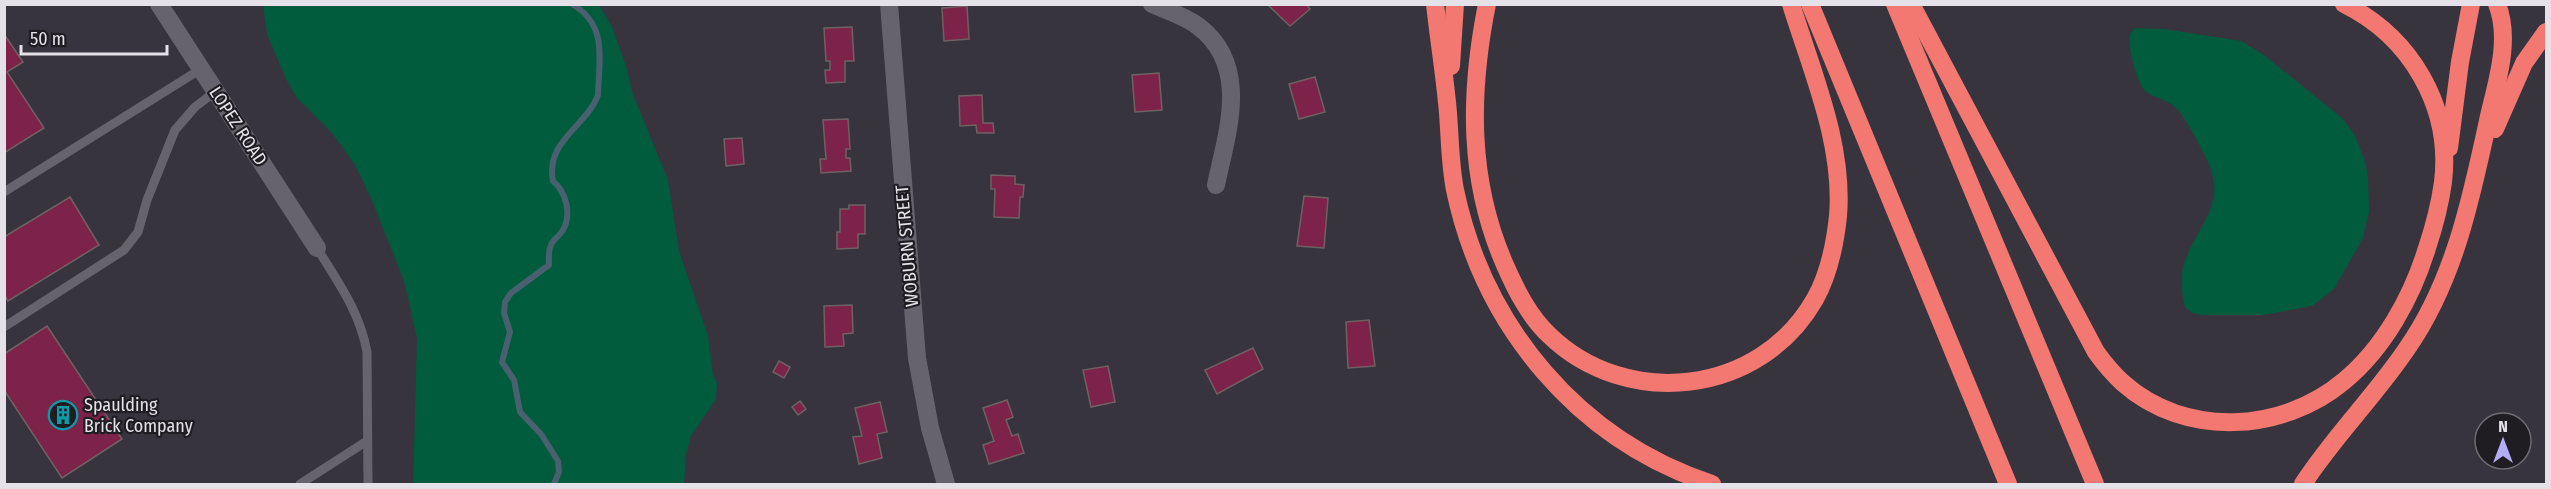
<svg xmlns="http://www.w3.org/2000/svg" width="2551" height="489" font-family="'Fira Sans Condensed',sans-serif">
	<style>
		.green { fill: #015b3d }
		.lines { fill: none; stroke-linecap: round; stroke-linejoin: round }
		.stream { stroke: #49606f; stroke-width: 6 }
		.building { fill: #7d2248; stroke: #6e6164; stroke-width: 1.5 }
		.lane { stroke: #67636d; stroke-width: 9 }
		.street { stroke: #67636d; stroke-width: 18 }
		.secondary { stroke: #67636d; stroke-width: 18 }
		.highway { stroke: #f27871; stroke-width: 18 }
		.labels { text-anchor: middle; stroke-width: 4.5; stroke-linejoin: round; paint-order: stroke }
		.street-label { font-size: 18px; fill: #e4e2e8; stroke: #1f1d21 }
		.poi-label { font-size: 18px; fill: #e4e2e8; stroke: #1f1d21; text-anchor: start }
	</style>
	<rect width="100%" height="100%" fill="#38343e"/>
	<!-- green -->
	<g class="green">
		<polygon points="263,5 599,5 612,27 626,66 632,92 668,180 679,251 708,336 713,375 717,383 716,399 691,436 686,454 684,484 413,484 417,338 404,281 370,196 355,165 332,133 296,97 286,79 267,34"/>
		<path d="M2135,28L2164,29L2241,41L2264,55L2343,119L2354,134L2364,158L2368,176L2369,212L2363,238L2334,289L2312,306L2263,315H2203L2192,313L2185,307C2182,294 2180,280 2183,267C2194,227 2229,207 2207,160C2200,146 2187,120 2177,109C2168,99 2155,99 2145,91C2137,84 2127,46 2130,35C2131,32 2133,30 2135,28Z"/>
	</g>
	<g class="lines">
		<!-- stream -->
		<path class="stream" d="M554,484L559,472L558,461L541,434L520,412L514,380L502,362L510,332L504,313L505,302L511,293L549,265C549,259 548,251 551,245C553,239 560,236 563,230C572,214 566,192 553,181C545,141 587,126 598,95C599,58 608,25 572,4"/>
	</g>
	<!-- building -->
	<g class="building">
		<polygon points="1267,4 1306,4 1310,9 1290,26"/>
		<polygon points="967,6 969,39 944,41 942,8"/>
		<polygon points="852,27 854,61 845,61 845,82 826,83 825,70 830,70 830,61 826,61 824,28"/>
		<polygon points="4,34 23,62 7,72 44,128 4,153"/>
		<polygon points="1159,73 1162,110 1135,112 1132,75"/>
		<polygon points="1315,77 1325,112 1299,119 1289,84"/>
		<polygon points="982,95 983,123 993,123 994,133 977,133 976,125 960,126 959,96"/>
		<polygon points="848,119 850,149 846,149 846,158 850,158 851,171 821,173 820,159 826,159 823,120"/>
		<polygon points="742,138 744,164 726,166 724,139"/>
		<polygon points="991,175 1015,176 1015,184 1024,185 1023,197 1020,197 1019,218 994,217 995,189 991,189"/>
		<polygon points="1304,196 1328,198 1324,248 1297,246"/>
		<polygon points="70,197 99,245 8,301 4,294 4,237"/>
		<polygon points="849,205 865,205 865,234 858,234 858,248 837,249 837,232 840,232 840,209 849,209"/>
		<polygon points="852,305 853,333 843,334 844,346 825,347 824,306"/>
		<polygon points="1369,320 1375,366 1348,368 1346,322"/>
		<polygon points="47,326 122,439 62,478 4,390 4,354"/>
		<polygon points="1253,348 1263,369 1217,394 1205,370"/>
		<polygon points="779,361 790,367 784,378 773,372"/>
		<polygon points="1108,366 1115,402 1091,407 1083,370"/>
		<polygon points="1007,400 1013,417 1006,420 1012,436 1018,434 1024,453 989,464 983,445 994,441 983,408"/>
		<polygon points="800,401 806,409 798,415 792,407"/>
		<polygon points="880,402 887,432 877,434 882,458 859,464 853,437 862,436 855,408"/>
	</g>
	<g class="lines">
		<!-- lane -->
		<g class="lane">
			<polyline points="4,192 201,69"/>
			<path d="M317,248C338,282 360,312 367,352L368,484"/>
			<polyline points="4,327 124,250 138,232 147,200 175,130 195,107 216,91"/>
			<polyline points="300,484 367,441"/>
		</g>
		<!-- street -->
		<g class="street">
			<polyline points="159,4 317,248"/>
			<path d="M1152,4C1168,11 1185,16 1198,26C1251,66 1227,132 1216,185"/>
		</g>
		<!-- secondary -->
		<polyline class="secondary" points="889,4 917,358 930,428 946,484"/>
		<!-- highway -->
		<g class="highway">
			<path d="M1435,4C1439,41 1445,77 1448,113C1450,139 1450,164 1455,190C1484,327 1578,440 1712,484"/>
			<path d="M1487,4C1469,94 1468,181 1505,265C1516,290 1529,316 1549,335C1626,410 1760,396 1815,299C1829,274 1835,245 1838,216C1844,144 1812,72 1791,4"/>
			<polyline points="1810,4 2008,484"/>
			<polyline points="1895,4 2095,484"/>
			<path d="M1911,4L2096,352C2104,363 2113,374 2123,383C2185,438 2282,433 2344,381C2384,348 2412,297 2427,248C2434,227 2440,204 2443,182C2452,107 2411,37 2344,4"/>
			<polyline points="1451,66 1455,4"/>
			<polyline points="2495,129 2524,63 2546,32"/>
			<polyline points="2449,148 2460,62 2471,4"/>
			<path d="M2303,484C2334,436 2376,395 2408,347C2455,279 2472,195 2489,116C2497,82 2511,39 2497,4"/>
		</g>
	</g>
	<!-- icons -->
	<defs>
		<g id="building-ring" transform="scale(1.5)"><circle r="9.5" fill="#1f1d21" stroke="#0f9aa8" stroke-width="1.5"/><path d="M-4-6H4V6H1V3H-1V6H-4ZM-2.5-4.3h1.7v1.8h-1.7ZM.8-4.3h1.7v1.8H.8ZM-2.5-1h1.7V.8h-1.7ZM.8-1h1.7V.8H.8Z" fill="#0f9aa8"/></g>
	</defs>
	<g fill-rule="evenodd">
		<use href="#building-ring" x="63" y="415"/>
	</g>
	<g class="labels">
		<!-- street labels -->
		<g class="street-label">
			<text transform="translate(238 126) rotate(57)" y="6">LOPEZ ROAD</text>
			<text transform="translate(907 246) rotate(-95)" y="6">WOBURN STREET</text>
		</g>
		<!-- poi labels -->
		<g class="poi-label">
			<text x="84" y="411">Spaulding<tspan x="84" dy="21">Brick Company</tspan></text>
		</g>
	</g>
	<!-- border -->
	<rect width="2551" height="489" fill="none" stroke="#e4e2e8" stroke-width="12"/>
	<!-- north arrow -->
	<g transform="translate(2503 441)"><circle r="28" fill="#1f1d21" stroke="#6e6c71" stroke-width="1.5"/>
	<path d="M0-4.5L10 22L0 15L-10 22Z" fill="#b5acf8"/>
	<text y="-9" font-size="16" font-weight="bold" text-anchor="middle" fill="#e4e2e8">N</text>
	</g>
	<!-- scale -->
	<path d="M21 45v9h146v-9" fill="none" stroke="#e4e2e8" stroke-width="3"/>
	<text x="30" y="45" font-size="18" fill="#e4e2e8" stroke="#1f1d21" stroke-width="4.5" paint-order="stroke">50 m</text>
</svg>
